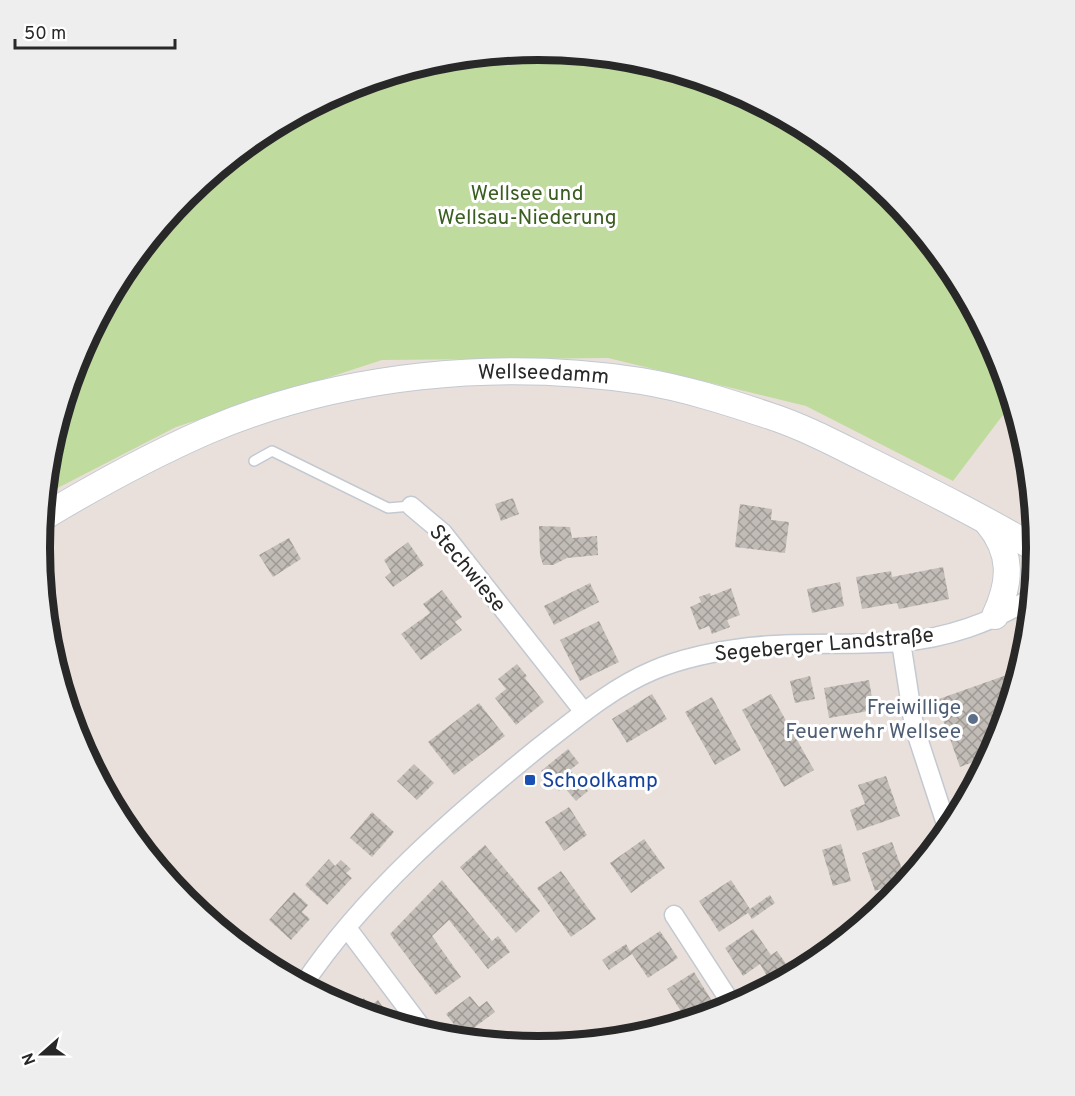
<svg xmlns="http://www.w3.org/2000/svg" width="1075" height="1096" font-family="Overpass,sans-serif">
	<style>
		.park { fill: #bfdb9d }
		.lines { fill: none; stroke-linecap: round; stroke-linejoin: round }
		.stream { stroke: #78dce2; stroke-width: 7 }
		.building { fill: url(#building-cross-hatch) }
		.service-casing { stroke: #c3c9d1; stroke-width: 12 }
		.minor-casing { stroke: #c3c9d1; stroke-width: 21 }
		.secondary-casing { stroke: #c3c9d1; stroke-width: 28 }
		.service { stroke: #fff; stroke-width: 9 }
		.minor { stroke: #fff; stroke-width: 18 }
		.secondary { stroke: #fff; stroke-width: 26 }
		.service-dot { fill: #5c6f8a; stroke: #fff; stroke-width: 2 }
		.transit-dot { fill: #1a4fb4; stroke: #fff; stroke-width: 2 }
		.labels { text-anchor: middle; stroke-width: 6; stroke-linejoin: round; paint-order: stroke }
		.park-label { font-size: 21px; fill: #3a5d20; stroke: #fff }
		.street-label { font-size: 21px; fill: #282828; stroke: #fff }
		.service-label { font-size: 21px; fill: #4e5e75; stroke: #fff; text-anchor: end }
		.transit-label { font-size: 21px; fill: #164399; stroke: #fff; text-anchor: start }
		.rim { fill: none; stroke: #282828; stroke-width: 8 }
	</style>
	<defs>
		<pattern id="building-cross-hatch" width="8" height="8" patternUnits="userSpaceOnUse" patternTransform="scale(1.5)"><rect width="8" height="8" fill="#c2bcb7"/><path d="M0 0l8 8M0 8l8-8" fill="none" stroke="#9e9995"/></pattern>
	</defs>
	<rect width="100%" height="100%" fill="#e9e0db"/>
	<!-- park -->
	<polygon class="park" points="538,50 635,59 729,88 815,134 890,196 952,271 998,358 1012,403 953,481 806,406 608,358 382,360 176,427 44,495 49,450 77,357 123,271 185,195 261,133 347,87 441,59"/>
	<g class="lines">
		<!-- stream -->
		<polyline class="stream" points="980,324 981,331 997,355"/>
	</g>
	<!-- building -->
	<g class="building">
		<polygon points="513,498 519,514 501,521 495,504"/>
		<polygon points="740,504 772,509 771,520 789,522 785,553 735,547"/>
		<polygon points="539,526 570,527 572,538 597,536 598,555 567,558 553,565 543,565 540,555"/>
		<polygon points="289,538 301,559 273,577 259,555"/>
		<polygon points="408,542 424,565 393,587 385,577 391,572 384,560"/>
		<polygon points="943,567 949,599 899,609 897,603 862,609 856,577 891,571 892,577"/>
		<polygon points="840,582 844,606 812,613 807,589"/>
		<polygon points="590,583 599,602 554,625 544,606"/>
		<polygon points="731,588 740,615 727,620 730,627 712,634 709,626 699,630 690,607 701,602 699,597 710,593 711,596"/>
		<polygon points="442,590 462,617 455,622 462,630 421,660 401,634 430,613 423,604"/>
		<polygon points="599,621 619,662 580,681 560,640"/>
		<polygon points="517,664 527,676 525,678 544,702 516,725 495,698 506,689 498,679"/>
		<polygon points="1018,671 998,739 989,756 960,767 936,700"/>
		<polygon points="810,676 815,699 795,703 790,681"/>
		<polygon points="869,680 874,710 829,718 824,688"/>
		<polygon points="652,694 667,719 627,743 612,719"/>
		<polygon points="771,694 814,770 784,787 742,710"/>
		<polygon points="712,697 741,750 715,765 685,712"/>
		<polygon points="479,703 505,736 454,775 428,742"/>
		<polygon points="568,749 579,763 570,770 588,791 576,801 564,787 559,791 541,771"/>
		<polygon points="414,764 434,783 417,800 397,781"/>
		<polygon points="886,776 900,816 857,831 850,810 865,804 858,785"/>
		<polygon points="569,807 587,835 564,851 545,822"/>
		<polygon points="372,812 394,832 372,857 350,838"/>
		<polygon points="644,839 665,868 631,893 610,863"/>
		<polygon points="892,842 906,880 875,891 862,853"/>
		<polygon points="841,844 851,881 833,886 822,850"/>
		<polygon points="485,845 540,911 516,933 460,867"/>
		<polygon points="329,859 335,866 341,860 351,869 346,873 352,878 327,905 305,885"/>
		<polygon points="561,871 596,919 571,937 537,888"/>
		<polygon points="442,880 492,941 498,936 510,952 488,969 449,920 432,936 461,977 436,995 390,934"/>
		<polygon points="731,880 750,909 770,895 775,903 752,919 748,913 719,932 699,901"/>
		<polygon points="294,892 308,905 302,912 310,919 291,940 269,920"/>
		<polygon points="875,913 856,929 853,920"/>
		<polygon points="753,929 771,955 777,951 789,968 782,974 785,978 755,994 752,991 769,980 760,964 743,976 725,948"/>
		<polygon points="660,931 678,958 648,978 632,954 609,970 602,960 626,944 630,951"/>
		<polygon points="694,972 715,1006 687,1021 667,989"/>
		<polygon points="470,996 479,1007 487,1001 495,1012 463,1036 446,1014"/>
		<polygon points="364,998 370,1006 378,1000 388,1014 381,1019 348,1009"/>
	</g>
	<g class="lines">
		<!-- service casing -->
		<g class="service-casing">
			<polyline id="service" points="254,461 272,451 388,508 411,506"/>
		</g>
		<!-- minor casing -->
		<g class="minor-casing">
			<g id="minor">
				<polyline points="411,506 443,533 584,712"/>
				<polyline points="901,642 914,726 948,830"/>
				<polyline points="674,915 733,1006"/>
				<polyline points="347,928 425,1032"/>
				<path d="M303,985C364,894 453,817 538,748C574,720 611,688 654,670C685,657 717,651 750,647C799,641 850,646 899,642C945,639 993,622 1031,598"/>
			</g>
		</g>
		<!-- secondary casing -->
		<g class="secondary-casing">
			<g id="secondary">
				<path id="s1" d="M42,518C95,486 150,456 207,431C341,374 498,359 641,381C684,388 728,402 770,416C807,428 841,447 876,464C930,491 984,518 1036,549"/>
				<path d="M987,522C1013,553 1011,582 995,616"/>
			</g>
		</g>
		<!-- service -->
		<use href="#service" class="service"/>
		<!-- minor -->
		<use href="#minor" class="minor"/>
		<!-- secondary -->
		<use href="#secondary" class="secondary"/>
	</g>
	<!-- markers -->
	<circle class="service-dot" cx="973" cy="719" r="6"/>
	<rect class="transit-dot" x="524" y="774" width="12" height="12" rx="3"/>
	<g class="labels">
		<!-- park labels -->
		<g class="park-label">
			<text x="527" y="200">Wellsee und<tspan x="527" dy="24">Wellsau-Niederung</tspan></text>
		</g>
		<!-- street labels -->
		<g class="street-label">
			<text dy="7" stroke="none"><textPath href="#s1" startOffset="531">Wellseedamm</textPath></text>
			<text transform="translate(468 568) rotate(50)" y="7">Stechwiese</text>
			<text transform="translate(824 644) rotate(-5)" y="7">Segeberger Landstraße</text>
		</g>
		<!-- service labels -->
		<g class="service-label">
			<text x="961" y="714">Freiwillige<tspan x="961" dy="24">Feuerwehr Wellsee</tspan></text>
		</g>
		<!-- transit labels -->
		<g class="transit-label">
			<text x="542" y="787">Schoolkamp</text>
		</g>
	</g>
	<!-- crop -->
	<path d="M0 0H1075V1096H0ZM50 548a488 488 0 1 1 976 0a488 488 0 1 1-976 0Z" fill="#eee" fill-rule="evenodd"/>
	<path class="rim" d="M50 548a488 488 0 1 1 976 0a488 488 0 1 1-976 0Z"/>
	<!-- north arrow -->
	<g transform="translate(42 1054) rotate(249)" stroke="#ffffff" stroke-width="4.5" paint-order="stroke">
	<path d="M0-4.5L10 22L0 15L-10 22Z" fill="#282828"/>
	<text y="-9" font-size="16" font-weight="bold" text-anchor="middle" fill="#282828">N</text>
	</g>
	<!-- scale -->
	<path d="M15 39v9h160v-9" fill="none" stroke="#282828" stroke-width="3"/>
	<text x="24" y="39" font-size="18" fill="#282828" stroke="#ffffff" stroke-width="4.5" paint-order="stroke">50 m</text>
</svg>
